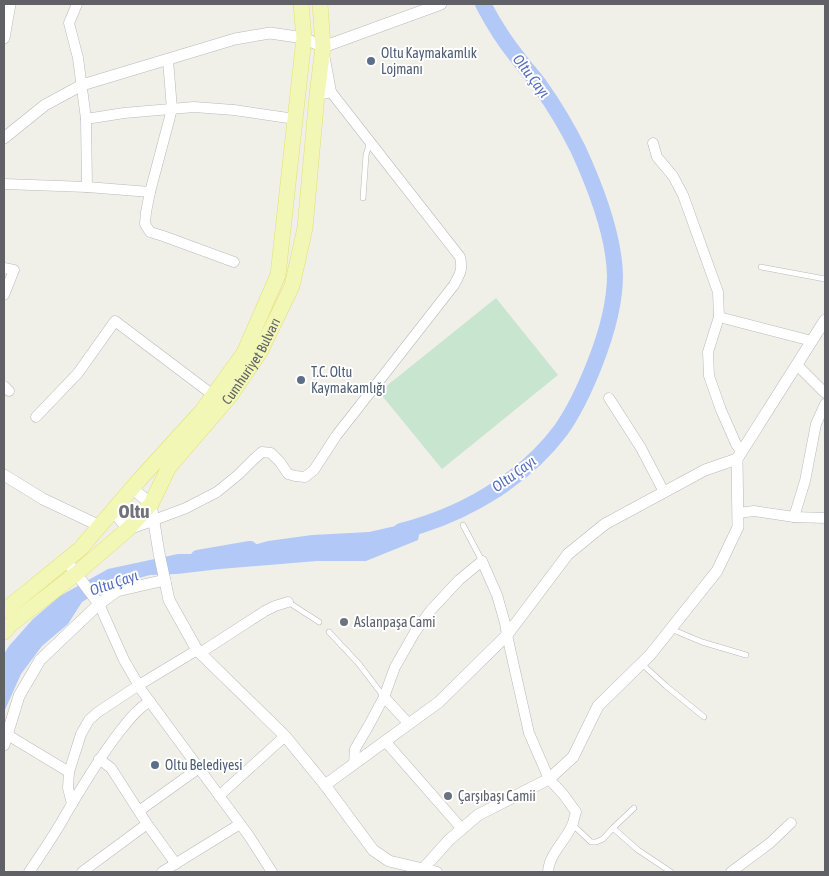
<svg xmlns="http://www.w3.org/2000/svg" width="829" height="876" font-family="'Asap Condensed',sans-serif">
	<style>
		.pitch { fill: #c8e5cf }
		.water { fill: #b2c8f7 }
		.lines { fill: none; stroke-linecap: round; stroke-linejoin: round }
		.river { stroke: #b2c8f7; stroke-width: 16 }
		.service-casing { stroke: #b8b9bd; stroke-width: 6 }
		.minor-casing { stroke: #b8b9bd; stroke-width: 11 }
		.tertiary-casing { stroke: #b8b9bd; stroke-width: 12 }
		.primary-casing { stroke: #e4df6d; stroke-width: 16 }
		.service { stroke: #fff; stroke-width: 5 }
		.minor { stroke: #fff; stroke-width: 10 }
		.tertiary { stroke: #fff; stroke-width: 11 }
		.primary { stroke: #f2f7b6; stroke-width: 15 }
		.service-dot { fill: #5c6f8a; stroke: #fff; stroke-width: 2 }
		.worship-dot { fill: #6b7280; stroke: #fff; stroke-width: 2 }
		.labels { text-anchor: middle; stroke-width: 4; stroke-linejoin: round; paint-order: stroke }
		.service-label { font-size: 14px; fill: #4e5e75; stroke: #fff; text-anchor: start }
		.street-label { font-size: 14px; fill: #606167; stroke: #fff }
		.worship-label { font-size: 14px; fill: #5b616d; stroke: #fff; text-anchor: start }
		.water-label { font-size: 15px; font-style: italic; fill: #556eb9; stroke: #fff }
		.district-label { font-size: 19px; font-weight: bold; fill: #717379; stroke: #fff }
	</style>
	<rect width="100%" height="100%" fill="#f0f0e9"/>
	<!-- pitch -->
	<polygon class="pitch" points="496,298 558,375 442,469 379,392"/>
	<!-- water -->
	<polygon class="water" points="422,520 418,540 366,561 317,561 220,569 177,574 150,575 107,587 82,602 68,624 42,646 21,674 4,712 4,654 9,646 33,619 60,596 108,569 178,554 222,554 268,541 312,535 369,532"/>
	<g class="lines">
		<!-- river -->
		<g class="river">
			<path d="M401,531C461,516 523,481 561,430C575,410 586,386 595,363C606,335 615,306 615,275C614,234 595,186 578,149C567,127 555,107 541,87C534,77 525,68 518,58C504,41 493,23 483,4"/>
			<polyline points="198,558 250,549"/>
		</g>
		<!-- service casing -->
		<g class="service-casing">
			<g id="service">
				<polyline points="363,198 366,155 370,142"/>
				<polyline points="761,267 825,279"/>
				<polyline points="463,525 482,561"/>
				<polyline points="288,602 319,622"/>
				<polyline points="671,629 702,642 746,655"/>
				<polyline points="329,632 359,664 384,697"/>
				<polyline points="642,664 666,686 704,717"/>
				<polyline points="573,825 591,842 596,842 603,839 613,828 634,808"/>
				<polyline points="613,828 638,850 671,872"/>
			</g>
		</g>
		<!-- minor casing -->
		<g class="minor-casing">
			<g id="minor">
				<polyline points="77,4 69,23 78,58 86,119 87,187"/>
				<polyline points="325,59 331,92"/>
				<polyline points="86,119 124,113 194,107 234,110 295,119"/>
				<polyline points="653,143 657,157 673,176 683,195 718,292 719,317 708,352 709,376 721,410 736,444 741,451"/>
				<polyline points="4,184 87,187 150,192 172,109 168,60"/>
				<polyline points="150,192 146,212 145,224 150,232 163,236 234,262"/>
				<polyline points="4,268 14,270 4,295"/>
				<polyline points="719,317 812,341"/>
				<polyline points="797,365 825,393"/>
				<polyline points="4,386 9,391"/>
				<polyline points="609,398 641,448 664,492"/>
				<polyline points="36,417 78,373 115,321 213,395"/>
				<polyline points="738,513 754,511 794,517 825,518"/>
				<polyline points="794,517 805,481 816,424 825,404"/>
				<path d="M154,520L186,508L217,492L239,474L254,459L262,452L271,453L280,462L288,474L295,476L305,477L314,470L336,436L454,285C460,274 463,270 460,257L331,92L317,95"/>
				<polyline points="99,604 124,660 142,691 249,836 272,872"/>
				<polyline points="200,653 265,611 275,606 288,602"/>
				<polyline points="384,697 409,724"/>
				<polyline points="6,734 69,772"/>
				<polyline points="385,741 462,829"/>
				<polyline points="99,759 111,768 147,824 176,864"/>
				<path d="M354,764L355,749L369,725L384,697L395,667L415,632L431,610L459,580L482,561L497,595L505,623L507,635L529,733L549,779L563,794L576,812C575,815 574,819 573,823C567,840 549,853 548,872"/>
				<polyline points="219,796 285,736"/>
				<polyline points="72,804 68,788 69,772 81,734 89,720 98,712 139,685 197,650"/>
				<polyline points="139,811 199,768"/>
				<path d="M29,872C42,853 55,834 66,814C83,785 100,757 120,731C129,720 137,709 150,701"/>
				<polyline points="82,872 147,824"/>
				<polyline points="162,872 240,824"/>
				<polyline points="420,872 423,869 437,872"/>
				<polyline points="731,872 770,843 791,823"/>
			</g>
		</g>
		<!-- tertiary casing -->
		<g class="tertiary-casing">
			<g id="tertiary">
				<polyline points="4,38 10,4"/>
				<polyline points="4,138 45,105 82,85 235,39 270,33 304,38 323,47 441,4"/>
				<polyline points="4,475 43,499 100,526"/>
				<polyline points="132,488 151,504 159,553 169,600 197,650 285,736 325,785 373,850 389,861 423,869 449,840 478,815 549,779 573,757 598,706 650,655 717,571 738,527 737,459 825,320"/>
				<polyline points="113,511 128,529 154,520"/>
				<polyline points="66,560 99,604"/>
				<polyline points="4,745 19,696 40,660 99,604 117,591 165,580"/>
				<polyline points="325,785 439,702 507,635 568,554 605,524 705,470 737,459"/>
			</g>
		</g>
		<!-- primary casing -->
		<g class="primary-casing">
			<g id="primary">
				<polyline points="4,611 80,549 140,479 202,411 244,353 278,275 304,38 301,4"/>
				<path id="s1" d="M4,632L11,624L77,573L128,529L151,504L169,467L230,396L260,352L292,286L305,228L317,95L323,47L320,4"/>
			</g>
		</g>
		<!-- service -->
		<use href="#service" class="service"/>
		<!-- minor -->
		<use href="#minor" class="minor"/>
		<!-- tertiary -->
		<use href="#tertiary" class="tertiary"/>
		<!-- primary -->
		<use href="#primary" class="primary"/>
	</g>
	<!-- markers -->
	<g class="service-dot">
		<circle cx="371" cy="61" r="5"/>
		<circle cx="301" cy="380" r="5"/>
		<circle cx="155" cy="765" r="5"/>
	</g>
	<g class="worship-dot">
		<circle cx="344" cy="622" r="5"/>
		<circle cx="448" cy="796" r="5"/>
	</g>
	<g class="labels">
		<!-- service labels -->
		<g class="service-label">
			<text x="381" y="58">Oltu Kaymakamlık<tspan x="381" dy="16">Lojmanı</tspan></text>
			<text x="311" y="377">T.C. Oltu<tspan x="311" dy="16">Kaymakamlığı</tspan></text>
			<text x="165" y="770">Oltu Belediyesi</text>
		</g>
		<!-- street labels -->
		<g class="street-label">
			<text dy="5" stroke="none"><textPath href="#s1" startOffset="371">Cumhuriyet Bulvarı</textPath></text>
		</g>
		<!-- worship labels -->
		<g class="worship-label">
			<text x="354" y="627">Aslanpaşa Cami</text>
			<text x="458" y="801">Çarşıbaşı Camii</text>
		</g>
		<!-- water labels -->
		<g class="water-label">
			<text transform="translate(531 76) rotate(53)" y="5">Oltu Çayı</text>
			<text transform="translate(514 474) rotate(-36)" y="5">Oltu Çayı</text>
			<text transform="translate(114 583) rotate(-19)" y="5">Oltu Çayı</text>
		</g>
		<!-- district labels -->
		<g class="district-label">
			<text x="134" y="518">Oltu</text>
		</g>
	</g>
	<!-- border -->
	<rect width="829" height="876" fill="none" stroke="#606167" stroke-width="10"/>
</svg>
